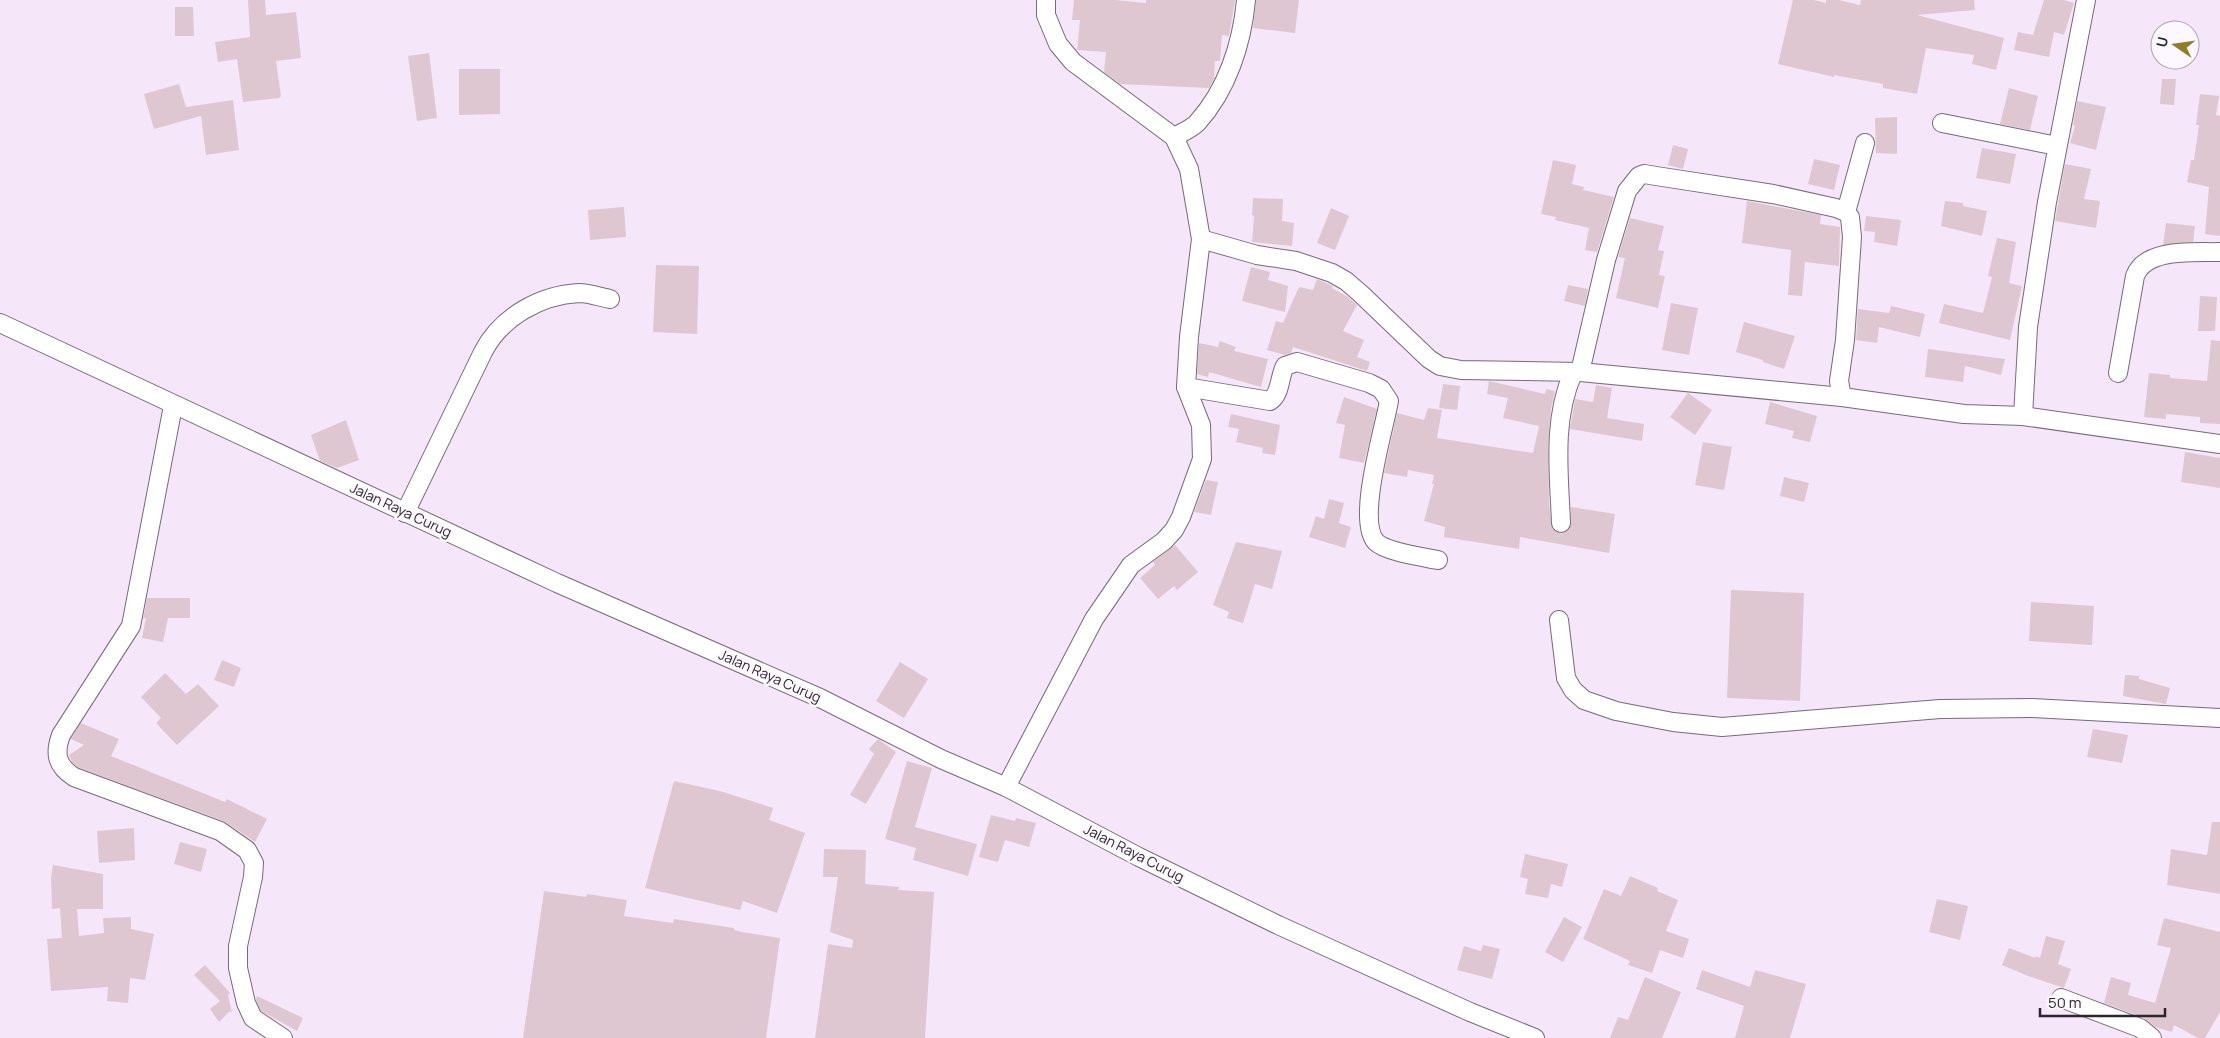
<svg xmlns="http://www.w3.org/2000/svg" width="2220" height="1038" font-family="Manrope,sans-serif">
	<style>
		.building { fill: #dfc7d2 }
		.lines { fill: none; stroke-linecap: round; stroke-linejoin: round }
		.minor-casing { stroke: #776a7a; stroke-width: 20 }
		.minor { stroke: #fff; stroke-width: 18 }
		.labels { text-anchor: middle; stroke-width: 5; stroke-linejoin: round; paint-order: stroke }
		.street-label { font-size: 14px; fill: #2b262d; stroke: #fdf7ff }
	</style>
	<rect width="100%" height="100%" fill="#f6e6f9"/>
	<!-- building -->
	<g class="building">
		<polygon points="248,0 265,0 266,15 296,12 301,58 276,61 281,96 279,98 243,102 237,59 218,62 215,42 250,37"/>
		<polygon points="1074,0 1115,0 1146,3 1146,0 1235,0 1229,36 1222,35 1220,61 1215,61 1214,78 1209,88 1120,84 1104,72 1106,52 1077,50 1080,20 1072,20"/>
		<polygon points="1256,0 1299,0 1295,33 1253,28"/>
		<polygon points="1793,0 1814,0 1826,3 1826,0 1839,0 1860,5 1861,0 1974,0 1975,10 1917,15 2004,38 1996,70 1972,64 1974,55 1926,48 1917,94 1883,88 1883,84 1834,75 1834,77 1778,64"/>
		<polygon points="2044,0 2064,0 2074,3 2064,35 2054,32 2049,57 2014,50 2018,32 2033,35"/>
		<polygon points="175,7 193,7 194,36 175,36"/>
		<polygon points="429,53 437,118 417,121 408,56"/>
		<polygon points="459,69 500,69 500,114 459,115"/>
		<polygon points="2162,79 2176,79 2174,105 2160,104"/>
		<polygon points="179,84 186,107 233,100 239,150 206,155 201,116 154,129 144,94"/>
		<polygon points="2009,88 2038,96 2030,130 2000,124"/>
		<polygon points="2200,94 2219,96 2216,115 2220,116 2220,236 2205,234 2209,187 2187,182 2191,160 2194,160 2199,125 2196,125"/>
		<polygon points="2077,101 2106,107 2096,150 2070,143 2075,126 2073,125"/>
		<polygon points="1897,117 1897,154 1876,153 1875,118"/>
		<polygon points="1673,145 1688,149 1683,169 1668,165"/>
		<polygon points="1982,148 2016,154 2010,184 1976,178"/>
		<polygon points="1814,159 1840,165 1834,190 1808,184"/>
		<polygon points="1553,160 1576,165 1572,184 1584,187 1583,190 1614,197 1597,252 1585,250 1589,228 1555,220 1556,217 1541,214"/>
		<polygon points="2065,164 2091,169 2084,199 2100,201 2096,228 2055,221"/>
		<polygon points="1253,198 1283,199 1282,221 1294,223 1292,246 1252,242 1254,216 1252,215"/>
		<polygon points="1747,201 1821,215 1820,224 1840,227 1839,266 1805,262 1802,296 1788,295 1791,250 1742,243"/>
		<polygon points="1945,201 1963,203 1963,206 1987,211 1982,236 1941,226"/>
		<polygon points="624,207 626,237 590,240 588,210"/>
		<polygon points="1331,208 1349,216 1335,250 1317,243"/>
		<polygon points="1866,216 1901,220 1897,246 1874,242 1875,232 1864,231"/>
		<polygon points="1630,218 1664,226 1658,250 1664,251 1659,275 1665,276 1658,308 1616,298 1625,258 1618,257"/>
		<polygon points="2166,223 2195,226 2193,242 2163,245"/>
		<polygon points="1997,238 2016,242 2009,283 2022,286 2010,340 1939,323 1944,304 1983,313 1992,277 1988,276"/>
		<polygon points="656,265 699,266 697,334 653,332"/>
		<polygon points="1251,267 1270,272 1268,280 1288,286 1285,312 1242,301"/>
		<polygon points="1317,279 1333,286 1332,288 1348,297 1357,305 1343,331 1364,340 1357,357 1370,362 1367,371 1293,347 1291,353 1285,355 1267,350 1276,321 1283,323 1298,289 1300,287 1313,290"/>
		<polygon points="1568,285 1588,289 1585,306 1564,301"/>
		<polygon points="2200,296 2217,297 2215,331 2198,331"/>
		<polygon points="1671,303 1698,308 1689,355 1662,350"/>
		<polygon points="1891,306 1925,314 1920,337 1879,327 1877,343 1856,340 1858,309 1889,313"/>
		<polygon points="1744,322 1795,336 1784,369 1763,362 1763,360 1736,352"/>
		<polygon points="2211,340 2220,341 2220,424 2200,423 2200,417 2166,414 2166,419 2144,417 2149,373 2170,375 2170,378 2207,381"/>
		<polygon points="1220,341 1236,347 1234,351 1268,359 1261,387 1209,372 1208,377 1197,374 1199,343 1218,347"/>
		<polygon points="1928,349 1943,351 2005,359 2001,375 1965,366 1963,382 1925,377"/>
		<polygon points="1489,381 1545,394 1546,389 1555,391 1551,408 1548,446 1549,504 1552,528 1561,534 1570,528 1571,507 1615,514 1609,553 1520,537 1519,549 1444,537 1445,527 1424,521 1434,484 1432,484 1434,475 1408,470 1407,477 1384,473 1397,413 1424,420 1428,408 1442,410 1437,438 1533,453 1539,426 1503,418 1508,398 1487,394"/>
		<polygon points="1443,384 1460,386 1457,410 1439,408"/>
		<polygon points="1596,385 1612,388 1607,418 1644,424 1642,441 1570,429 1575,399 1593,402"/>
		<polygon points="1688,393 1712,410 1695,435 1670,417"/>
		<polygon points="1344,397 1377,409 1364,463 1339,458 1345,425 1336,423"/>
		<polygon points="1770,402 1817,416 1810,442 1792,438 1794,431 1765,424"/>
		<polygon points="1231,414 1280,425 1275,455 1262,453 1263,448 1236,442 1239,429 1228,427"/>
		<polygon points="346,420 359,460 337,468 320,461 311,435"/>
		<polygon points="1703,442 1732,447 1724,490 1695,485"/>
		<polygon points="2185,452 2220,458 2220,488 2181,482"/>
		<polygon points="1784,477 1809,483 1804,502 1780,496"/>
		<polygon points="1206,480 1218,482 1211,515 1194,512"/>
		<polygon points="1329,499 1344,503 1339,523 1351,527 1345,548 1309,537 1316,516 1324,519"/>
		<polygon points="1236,542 1282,551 1272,589 1255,584 1243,623 1227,618 1229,612 1213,605"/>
		<polygon points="1175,545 1198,572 1177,590 1174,586 1158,599 1140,578 1155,565 1153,562"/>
		<polygon points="1731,590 1804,593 1800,701 1727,698"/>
		<polygon points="147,598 190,598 190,618 168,618 163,642 142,638 146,618 143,619"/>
		<polygon points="2031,602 2094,606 2092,645 2029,641"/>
		<polygon points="222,660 241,668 234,687 214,680"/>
		<polygon points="900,662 928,679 904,718 876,701"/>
		<polygon points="165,673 186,694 198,684 219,706 177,745 156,723 161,718 141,697"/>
		<polygon points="2125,675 2139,676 2139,679 2170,688 2166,704 2123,696"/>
		<polygon points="81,723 119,739 111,756 225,802 227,799 267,819 255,842 224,821 79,768 72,762 69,755 84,745 71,739"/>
		<polygon points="2093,729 2128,735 2122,763 2087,757"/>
		<polygon points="878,739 896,752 866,804 850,795 874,754 869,749"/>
		<polygon points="907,761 932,768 915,827 977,844 968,876 913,860 916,848 885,839"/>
		<polygon points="674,781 720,791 773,808 769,820 805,833 777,913 743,901 740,910 645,888"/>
		<polygon points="991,815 1015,821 1016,818 1036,823 1029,847 1005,840 998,862 979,857"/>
		<polygon points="2212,822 2220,822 2220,894 2167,885 2171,849 2207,855"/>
		<polygon points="134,828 135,860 99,863 97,831"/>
		<polygon points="180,842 207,849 201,872 174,864"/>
		<polygon points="824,849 866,850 865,884 899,887 898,890 934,892 925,1038 815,1038 828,944 852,948 853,940 830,932 838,877 823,877"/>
		<polygon points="1525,854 1568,864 1562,887 1551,884 1548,898 1525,894 1528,879 1520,877"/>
		<polygon points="53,865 103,874 103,909 77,909 79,936 104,933 103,918 131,917 131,929 154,934 145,980 130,978 128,1003 107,1001 108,987 51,991 47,939 62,938 60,908 52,909 51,878"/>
		<polygon points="1630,876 1658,888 1657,891 1678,900 1666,931 1689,939 1683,958 1660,950 1652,973 1628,965 1630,961 1583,939 1604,889 1621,896"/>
		<polygon points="544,891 586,897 587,894 627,900 624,916 673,923 674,919 734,928 734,930 742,932 780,938 766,1038 523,1038"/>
		<polygon points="1937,899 1968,906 1960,940 1929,932"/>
		<polygon points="1564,917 1582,927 1563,962 1545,952"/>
		<polygon points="2164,918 2220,932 2220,1012 2205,1038 2198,1038 2174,1025 2172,1032 2155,1027 2144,1018 2104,1003 2111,977 2131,983 2128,995 2155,1003 2171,948 2157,945"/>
		<polygon points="2046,936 2065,941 2058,964 2071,969 2064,988 2028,976 2002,965 2009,948 2035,958 2036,956 2040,958"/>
		<polygon points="1483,945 1500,949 1492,979 1457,970 1464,946 1481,951"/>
		<polygon points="205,965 230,993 228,995 232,1013 230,1011 219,1022 210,1009 220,1001 194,975"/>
		<polygon points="1702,970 1750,987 1755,970 1806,984 1790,1038 1735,1038 1744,1006 1696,989"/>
		<polygon points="1645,977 1681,992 1662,1038 1610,1038 1618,1017 1628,1020"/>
		<polygon points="257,996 303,1018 297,1031 261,1011 256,1000"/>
	</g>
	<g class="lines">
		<!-- minor casing -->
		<g class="minor-casing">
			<g id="minor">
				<polyline points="1942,123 2057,146"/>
				<path d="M1174,137C1181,133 1191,129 1197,123C1227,90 1242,44 1246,0"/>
				<polyline points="1846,212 1865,143"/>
				<polyline points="1201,239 1257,255 1296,261 1332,273 1346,281 1360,293 1429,359 1440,366 1461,370 1580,372 1842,397 1964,414 2023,416 2220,444"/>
				<polyline points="0,323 557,583 820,698 941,759 1006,787 1139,857 1278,925 1470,1012 1535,1038"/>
				<polyline points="1580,372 1606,260 1627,191 1639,176 1644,174 1656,176 1773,194 1836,208 1846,212 1850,217 1852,237 1845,340 1839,381 1842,397"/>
				<path d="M2118,373L2135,276C2146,247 2195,253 2220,252"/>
				<path d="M1186,387L1270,401C1281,394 1279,377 1285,366L1297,362L1369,383L1381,389L1389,401C1384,430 1356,520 1376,542C1386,552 1424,557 1438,560"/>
				<path d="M173,406L131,626L61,735C54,754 57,766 74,777L220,831L247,850L254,863L253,877L238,946V968L246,1003L253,1018L283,1038"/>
				<polyline points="2023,416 2028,327 2047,202 2086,0"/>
				<path d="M405,513L483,352C501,317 540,295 579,293C589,293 600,297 610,299"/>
				<path d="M1561,523C1559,473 1552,420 1573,373"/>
				<polyline points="1559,620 1566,678 1573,690 1584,700 1616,711 1673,722 1722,727 1940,709 2032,708 2220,718"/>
				<polyline points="1006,787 1094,619 1131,565 1164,541 1174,530 1181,517 1202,459 1201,425 1186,387 1189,337 1201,239 1189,169 1174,137 1073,62 1058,44 1046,15 1046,0"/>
				<polyline points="2061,998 2140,1028 2152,1038"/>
			</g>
		</g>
		<!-- minor -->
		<use href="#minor" class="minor"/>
	</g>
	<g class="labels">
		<!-- street labels -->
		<g class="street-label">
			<text transform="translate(401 510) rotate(25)" y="5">Jalan Raya Curug</text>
			<text transform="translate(770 676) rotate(24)" y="5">Jalan Raya Curug</text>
			<text transform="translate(1134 853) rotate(27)" y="5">Jalan Raya Curug</text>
		</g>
	</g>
	<!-- north arrow -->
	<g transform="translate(2175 45) rotate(283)"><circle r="24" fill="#fdf7ff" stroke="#a9a3ab"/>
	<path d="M0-4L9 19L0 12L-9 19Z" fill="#8e7e25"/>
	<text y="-8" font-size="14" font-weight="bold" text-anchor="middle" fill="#2b262d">U</text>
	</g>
	<!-- scale -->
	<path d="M2040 1008v8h125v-8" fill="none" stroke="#2b262d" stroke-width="2.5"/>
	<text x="2048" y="1008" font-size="15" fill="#2b262d" stroke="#fdf7ff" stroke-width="4" paint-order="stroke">50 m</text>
</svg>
